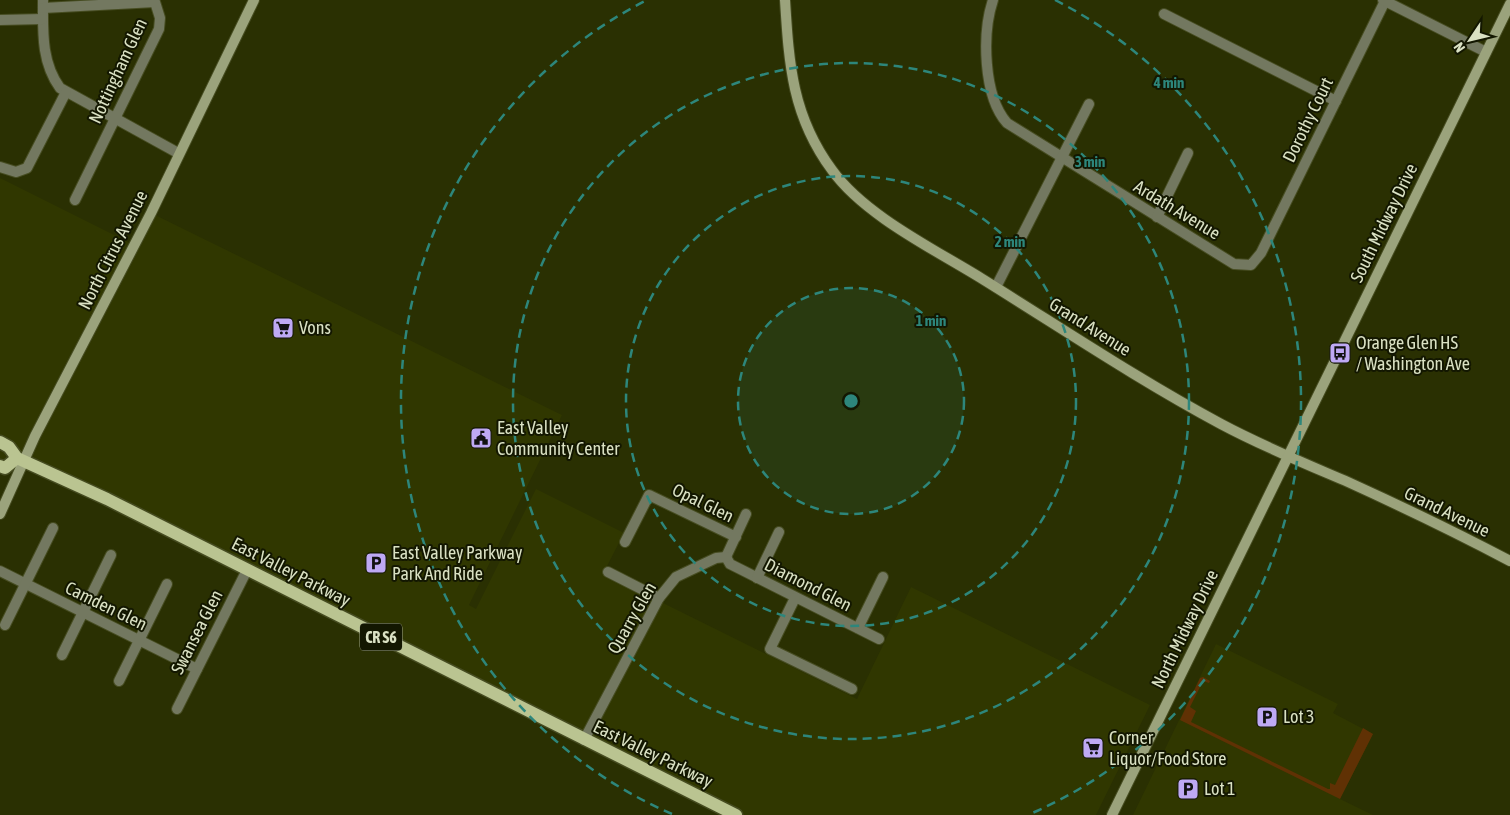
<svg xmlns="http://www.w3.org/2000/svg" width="1510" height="815" font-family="'Asap Condensed',sans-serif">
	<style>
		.built { fill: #303700 }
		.green { fill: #603104 }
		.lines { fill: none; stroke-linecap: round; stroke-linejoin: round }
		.street-casing { stroke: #464c21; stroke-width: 12 }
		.secondary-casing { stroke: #464c21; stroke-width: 12 }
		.primary-casing { stroke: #464c21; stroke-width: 15 }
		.street { stroke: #737860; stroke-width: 10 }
		.secondary { stroke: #9ba37c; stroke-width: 10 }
		.primary { stroke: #bac491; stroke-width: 12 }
		.ring { fill: none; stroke: #2d867b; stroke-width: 2.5; stroke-dasharray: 9 6 }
		.labels { text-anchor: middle; stroke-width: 4; stroke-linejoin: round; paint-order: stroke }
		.shield { fill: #131701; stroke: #9ea489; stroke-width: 1 }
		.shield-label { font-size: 16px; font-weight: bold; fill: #dae1c3 }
		.street-label { font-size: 18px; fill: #dae1c3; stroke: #131701 }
		.poi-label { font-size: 18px; fill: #dae1c3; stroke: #131701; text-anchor: start }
		.centre { fill: #2d867b; stroke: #131701; stroke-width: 2.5 }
		.ring-label { font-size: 15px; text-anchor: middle; font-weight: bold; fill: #2d867b; stroke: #131701; stroke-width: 4; stroke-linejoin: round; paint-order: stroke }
	</style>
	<rect width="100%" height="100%" fill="#2a3002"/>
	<!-- built -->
	<g class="built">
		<polygon points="0,178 134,245 151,213 562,415 469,605 476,609 536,489 624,533 604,572 669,606 857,699 911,587 1150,705 1096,815 736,815 42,468 0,466"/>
		<polygon points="1216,644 1338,704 1333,713 1373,734 1340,799 1373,815 1133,815"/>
	</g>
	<!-- green -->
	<polygon class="green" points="1203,677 1210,681 1209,683 1203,681 1190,707 1196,711 1191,722 1328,789 1330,789 1330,783 1335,785 1363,728 1373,734 1340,799 1180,720 1200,678"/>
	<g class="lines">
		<!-- street casing -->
		<g class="street-casing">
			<g id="street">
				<path d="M43,0C43,31 41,62 60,88L178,153"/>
				<path d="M993,0C982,33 983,96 1007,123L1234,264L1251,265L1261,253L1385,1"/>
				<polyline points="1383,0 1486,52"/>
				<polyline points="43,8 155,2 160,18 159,29 75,200"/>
				<polyline points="1164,14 1336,101"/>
				<polyline points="0,20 43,19"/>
				<polyline points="0,167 16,172 27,168 66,92"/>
				<polyline points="1157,217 1188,153"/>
				<polyline points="996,287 1089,104"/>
				<polyline points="625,542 649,495 736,537"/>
				<polyline points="726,557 730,564 742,570 879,639"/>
				<polyline points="726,557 746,514"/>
				<polyline points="0,571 197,669"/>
				<polyline points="608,572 659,598"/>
				<polyline points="757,578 779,532"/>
				<polyline points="795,598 770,649 852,689"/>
				<polyline points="5,625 53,528"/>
				<polyline points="858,628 883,577"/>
				<polyline points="62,655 111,555"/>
				<polyline points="119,681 167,584"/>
				<polyline points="177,709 247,570"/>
				<polyline points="584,740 659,598 676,577 716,558 726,557"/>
			</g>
		</g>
		<!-- secondary casing -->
		<g class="secondary-casing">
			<g id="secondary">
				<path d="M785,0C789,64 792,116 832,170C865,216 936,250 984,280C1063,329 1139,380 1221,424C1262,446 1306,464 1348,482C1403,507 1457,533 1510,561"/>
				<polyline points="0,514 35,436 151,213 254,0"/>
				<polyline points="1112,815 1510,4"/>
			</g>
		</g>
		<!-- primary casing -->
		<g class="primary-casing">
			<g id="primary">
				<polyline points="0,442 9,447 17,458 107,499 736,815"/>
				<polyline points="0,466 5,468 17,458"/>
			</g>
		</g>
		<!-- street -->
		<use href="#street" class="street"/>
		<!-- secondary -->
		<use href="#secondary" class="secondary"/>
		<!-- primary -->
		<use href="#primary" class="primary"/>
	</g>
	<!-- distance rings -->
	<circle cx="851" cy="401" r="113" fill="#2d867b" fill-opacity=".12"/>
	<g class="ring">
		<circle cx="851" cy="401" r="113"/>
		<circle cx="851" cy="401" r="225"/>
		<circle cx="851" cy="401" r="338"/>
		<path d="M672 814A450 450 0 0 1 647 0M1055 0A450 450 0 0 1 1030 814"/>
	</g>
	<!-- icons -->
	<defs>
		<g id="supermarket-square" transform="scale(1.125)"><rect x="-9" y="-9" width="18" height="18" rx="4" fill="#bea9f4" stroke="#131701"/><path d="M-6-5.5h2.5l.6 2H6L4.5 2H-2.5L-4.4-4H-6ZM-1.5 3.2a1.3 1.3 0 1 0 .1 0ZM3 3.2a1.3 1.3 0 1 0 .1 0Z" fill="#111"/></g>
		<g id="bus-square" transform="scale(1.125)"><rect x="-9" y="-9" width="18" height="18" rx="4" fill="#bea9f4" stroke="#131701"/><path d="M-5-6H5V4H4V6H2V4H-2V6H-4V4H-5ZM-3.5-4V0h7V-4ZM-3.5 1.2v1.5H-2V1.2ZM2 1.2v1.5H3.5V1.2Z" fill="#111"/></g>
		<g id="civic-square" transform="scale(1.125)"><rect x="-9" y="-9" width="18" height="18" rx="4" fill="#bea9f4" stroke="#131701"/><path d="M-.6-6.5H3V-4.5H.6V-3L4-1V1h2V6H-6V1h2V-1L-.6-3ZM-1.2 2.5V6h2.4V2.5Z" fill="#111"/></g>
		<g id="parking-square" transform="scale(1.125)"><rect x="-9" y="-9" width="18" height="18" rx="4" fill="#bea9f4" stroke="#131701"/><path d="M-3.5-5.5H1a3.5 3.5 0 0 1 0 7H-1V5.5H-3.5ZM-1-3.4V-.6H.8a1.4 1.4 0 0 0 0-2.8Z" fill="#111"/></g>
	</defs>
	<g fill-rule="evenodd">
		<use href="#supermarket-square" x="283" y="328"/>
		<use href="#bus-square" x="1340" y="353"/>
		<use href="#civic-square" x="481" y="438"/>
		<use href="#parking-square" x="376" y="563"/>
		<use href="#parking-square" x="1267" y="717"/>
		<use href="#supermarket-square" x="1093" y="748"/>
		<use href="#parking-square" x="1188" y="789"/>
	</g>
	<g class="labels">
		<!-- shield labels -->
		<rect class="shield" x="360" y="623.5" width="42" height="27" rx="4"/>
		<g class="shield-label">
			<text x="381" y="643">CR S6</text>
		</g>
		<!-- street labels -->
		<g class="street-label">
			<text transform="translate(118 71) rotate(-65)" y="6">Nottingham Glen</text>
			<text transform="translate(1308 120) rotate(-64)" y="6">Dorothy Court</text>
			<text transform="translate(1177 210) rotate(31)" y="6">Ardath Avenue</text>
			<text transform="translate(1384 223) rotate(-64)" y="6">South Midway Drive</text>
			<text transform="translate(113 250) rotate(-63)" y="6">North Citrus Avenue</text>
			<text transform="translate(1090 327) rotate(32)" y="6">Grand Avenue</text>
			<text transform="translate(703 503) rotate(26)" y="6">Opal Glen</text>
			<text transform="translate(1447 512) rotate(26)" y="6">Grand Avenue</text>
			<text transform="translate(291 572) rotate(27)" y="6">East Valley Parkway</text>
			<text transform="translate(808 585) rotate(27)" y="6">Diamond Glen</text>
			<text transform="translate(106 606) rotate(26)" y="6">Camden Glen</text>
			<text transform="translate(632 618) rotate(-60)" y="6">Quarry Glen</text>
			<text transform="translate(1185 629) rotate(-64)" y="6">North Midway Drive</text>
			<text transform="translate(197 632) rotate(-63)" y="6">Swansea Glen</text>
			<text transform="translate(653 754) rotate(26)" y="6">East Valley Parkway</text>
		</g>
		<!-- poi labels -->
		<g class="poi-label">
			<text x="299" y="334">Vons</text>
			<text x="1356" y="349">Orange Glen HS<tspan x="1356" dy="21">/ Washington Ave</tspan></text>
			<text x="497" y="434">East Valley<tspan x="497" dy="21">Community Center</tspan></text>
			<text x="392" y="559">East Valley Parkway<tspan x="392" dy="21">Park And Ride</tspan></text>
			<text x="1283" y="723">Lot 3</text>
			<text x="1109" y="744">Corner<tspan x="1109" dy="21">Liquor/Food Store</tspan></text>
			<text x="1204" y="795">Lot 1</text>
		</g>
	</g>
	<circle cx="851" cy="401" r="8" class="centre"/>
	<g class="ring-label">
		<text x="1169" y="88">4 min</text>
		<text x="1090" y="167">3 min</text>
		<text x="1010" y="247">2 min</text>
		<text x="931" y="326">1 min</text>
	</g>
	<!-- north arrow -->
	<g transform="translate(1470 40) rotate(235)" stroke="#131701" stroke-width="4" paint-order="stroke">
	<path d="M0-4L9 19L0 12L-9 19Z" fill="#dae1c3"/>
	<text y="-8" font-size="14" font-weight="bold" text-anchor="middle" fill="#dae1c3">N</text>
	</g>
</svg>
